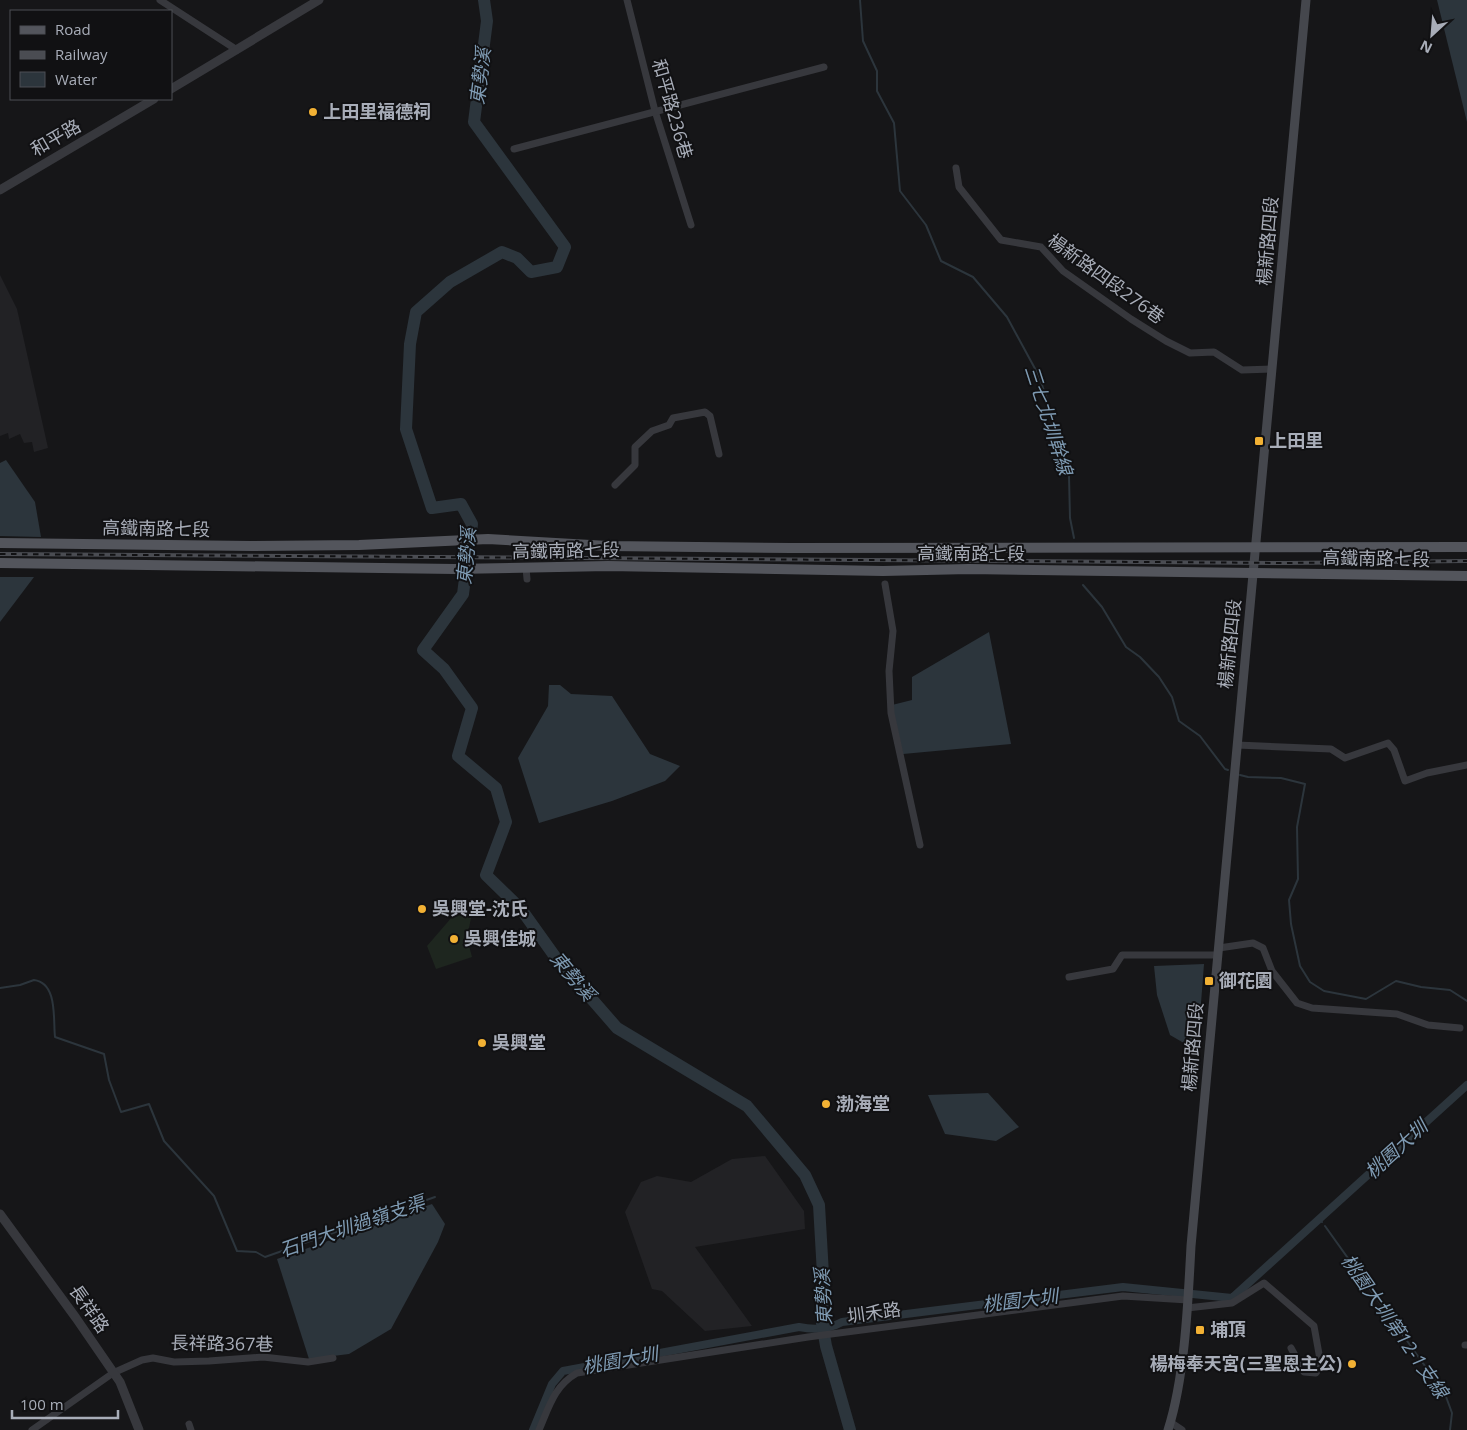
<svg xmlns="http://www.w3.org/2000/svg" width="1467" height="1430" font-family="'Open Sans','Noto Sans TC',sans-serif">
	<style>
		.built { fill: #222225 }
		.green { fill: #1e261f }
		.water { fill: #2c353c }
		.lines { fill: none; stroke-linecap: round; stroke-linejoin: round }
		.stream { stroke: #2c353c; stroke-width: 2 }
		.canal { stroke: #2c353c; stroke-width: 8 }
		.river { stroke: #2c353c; stroke-width: 12 }
		.minor { stroke: #37383d; stroke-width: 7 }
		.tertiary { stroke: #37383d; stroke-width: 9 }
		.secondary { stroke: #45474d; stroke-width: 9 }
		.primary { stroke: #53555c; stroke-width: 10 }
		.rail-casing { stroke: #4a4c52; stroke-width: 4 }
		.rail { stroke: #111113; stroke-width: 2; stroke-dasharray: 5.5; stroke-linecap: butt }
		.poi-dot { fill: #f2b134; stroke: #111113; stroke-width: 2 }
		.labels { text-anchor: middle; stroke-width: 4; stroke-linejoin: round; paint-order: stroke }
		.street-label { font-size: 18px; fill: #a8adb8; stroke: #111113 }
		.poi-label { font-size: 18px; font-weight: bold; fill: #a8adb8; stroke: #111113; text-anchor: start }
		.water-label { font-size: 19px; font-style: italic; fill: #7f9bb3; stroke: #111113 }
	</style>
	<rect width="100%" height="100%" fill="#161618"/>
	<!-- built -->
	<g class="built">
		<polygon points="0,275 17,309 48,448 34,452 32,442 24,443 20,434 9,439 8,433 0,436"/>
		<polygon points="765,1156 804,1211 805,1229 695,1247 752,1326 705,1331 662,1291 652,1289 625,1212 641,1182 657,1176 691,1182 732,1159"/>
	</g>
	<!-- green -->
	<polygon class="green" points="459,909 471,918 467,938 472,957 436,969 427,946"/>
	<!-- water -->
	<g class="water">
		<polygon points="1437,0 1467,0 1467,122"/>
		<polygon points="6,460 35,502 41,537 0,536 0,463"/>
		<polygon points="0,577 34,577 0,622"/>
		<polygon points="989,632 1011,744 903,754 892,705 912,700 912,677"/>
		<polygon points="549,685 560,685 571,694 612,696 650,754 680,766 665,781 612,801 539,823 518,758 548,706"/>
		<polygon points="1204,964 1198,1042 1189,1046 1170,1035 1157,995 1154,966"/>
		<polygon points="988,1093 1019,1127 996,1141 945,1134 928,1095"/>
		<polygon points="432,1204 445,1224 438,1242 391,1329 349,1354 309,1359 277,1259"/>
	</g>
	<g class="lines">
		<!-- stream -->
		<g class="stream">
			<polyline points="860,0 863,41 877,71 877,91 894,123 900,191 926,225 941,261 973,277 1007,317 1039,376 1055,423 1069,476 1070,518 1074,538"/>
			<polyline points="1083,585 1102,607 1126,647 1140,657 1159,677 1172,697 1179,721 1200,736 1225,769 1228,770"/>
			<polyline points="1240,775 1248,777 1281,778 1305,784 1297,827 1298,879 1289,900 1291,924 1300,966 1310,982 1324,991 1366,999 1396,981 1421,987 1450,990 1467,1001"/>
			<path d="M0,988L20,985L34,980C58,983 53,1020 55,1037L104,1054L109,1080L121,1112L149,1104L164,1141L214,1196L237,1251L256,1252L265,1257L435,1197"/>
			<polyline points="1320,1220 1322,1222"/>
			<polyline points="1325,1226 1445,1394 1452,1413 1450,1430"/>
		</g>
		<!-- canal -->
		<path class="canal" d="M533,1430L552,1384L563,1371L799,1327C814,1330 828,1330 842,1322L1123,1287L1232,1298L1467,1085"/>
		<!-- river -->
		<polyline class="river" points="484,0 487,21 474,122 565,247 557,267 531,272 517,258 502,252 450,282 416,312 410,344 406,429 432,508 461,504 472,524 463,594 423,650 444,669 472,708 458,756 496,788 506,822 486,875 521,909 556,958 617,1028 747,1106 805,1175 819,1205 823,1274 822,1323 826,1346 850,1430"/>
		<!-- minor -->
		<g class="minor">
			<polyline points="160,0 237,50"/>
			<polyline points="627,0 655,111 691,225"/>
			<polyline points="514,149 824,67"/>
			<polyline points="956,168 959,187 1001,240 1041,247 1063,271 1131,319 1166,341 1190,353 1214,352 1242,370 1272,369"/>
			<polyline points="615,485 635,465 635,447 652,431 669,425 673,418 705,412 710,416 719,454"/>
			<polyline points="526,568 527,579"/>
			<polyline points="885,584 893,631 889,671 891,713 920,845"/>
			<polyline points="1237,745 1331,749 1345,758 1388,743 1394,750 1405,781 1427,773 1467,765"/>
			<polyline points="1219,948 1253,943 1263,948 1272,971 1297,1003 1312,1008 1397,1014 1428,1025 1460,1028"/>
			<polyline points="1069,977 1113,969 1122,955 1218,955"/>
			<polyline points="1187,1308 1232,1303 1264,1283 1314,1326 1321,1365 1316,1373 1304,1372 1291,1348"/>
			<polyline points="1465,1345 1467,1345"/>
			<polyline points="1170,1422 1182,1430"/>
			<polyline points="189,1424 191,1430"/>
			<polyline points="32,1430 113,1373 142,1360 153,1358 174,1362 209,1361 263,1357 308,1362 333,1358"/>
			<path d="M539,1430C549,1407 554,1386 577,1373L808,1337L1123,1296L1188,1300"/>
		</g>
		<!-- tertiary -->
		<g class="tertiary">
			<polyline points="171,89 319,0"/>
			<polyline points="0,190 154,99"/>
			<polyline points="0,1214 76,1318 120,1382 139,1430"/>
		</g>
		<!-- secondary -->
		<path class="secondary" d="M1168,1430C1185,1377 1188,1302 1191,1246L1306,0"/>
		<!-- primary -->
		<g class="primary">
			<polyline points="0,543 251,546 359,545 488,539 608,546 791,548 1467,547"/>
			<polyline points="0,563 455,569 608,566 883,571 969,569 1467,576"/>
		</g>
		<!-- rail casing -->
		<g class="rail-casing">
			<polyline id="rail" points="0,554 1286,563 1467,561"/>
		</g>
		<!-- rail -->
		<use href="#rail" class="rail"/>
	</g>
	<!-- markers -->
	<g class="poi-dot">
		<circle cx="313" cy="112" r="5"/>
		<rect x="1254" y="436" width="10" height="10" rx="2.5"/>
		<circle cx="422" cy="909" r="5"/>
		<circle cx="454" cy="939" r="5"/>
		<rect x="1204" y="976" width="10" height="10" rx="2.5"/>
		<circle cx="482" cy="1043" r="5"/>
		<circle cx="826" cy="1104" r="5"/>
		<rect x="1195" y="1325" width="10" height="10" rx="2.5"/>
		<circle cx="1352" cy="1364" r="5"/>
	</g>
	<g class="labels">
		<!-- street labels -->
		<g class="street-label">
			<text transform="translate(672 109) rotate(74)" y="6">和平路236巷</text>
			<text transform="translate(56 138) rotate(-30)" y="6">和平路</text>
			<text transform="translate(1268 241) rotate(-85)" y="6">楊新路四段</text>
			<text transform="translate(1106 279) rotate(36)" y="6">楊新路四段276巷</text>
			<text transform="translate(156 529) rotate(1)" y="6">高鐵南路七段</text>
			<text transform="translate(566 551) rotate(-1)" y="6">高鐵南路七段</text>
			<text x="971" y="560">高鐵南路七段</text>
			<text transform="translate(1376 559) rotate(1)" y="6">高鐵南路七段</text>
			<text transform="translate(1230 644) rotate(-84)" y="6">楊新路四段</text>
			<text transform="translate(1193 1047) rotate(-85)" y="6">楊新路四段</text>
			<text transform="translate(89 1309) rotate(55)" y="6">長祥路</text>
			<text transform="translate(874 1313) rotate(-8)" y="6">圳禾路</text>
			<text transform="translate(222 1344) rotate(1)" y="6">長祥路367巷</text>
		</g>
		<!-- poi labels -->
		<g class="poi-label">
			<text x="323" y="118">上田里福德祠</text>
			<text x="1269" y="447">上田里</text>
			<text x="432" y="915">吳興堂-沈氏</text>
			<text x="464" y="945">吳興佳城</text>
			<text x="1219" y="987">御花園</text>
			<text x="492" y="1049">吳興堂</text>
			<text x="836" y="1110">渤海堂</text>
			<text x="1210" y="1336">埔頂</text>
			<text x="1342" y="1370" text-anchor="end">楊梅奉天宮(三聖恩主公)</text>
		</g>
		<!-- water labels -->
		<g class="water-label">
			<text transform="translate(480 76) rotate(-83)" y="7">東勢溪</text>
			<text transform="translate(1049 420) rotate(72)" y="7">三七北圳幹線</text>
			<text transform="translate(466 556) rotate(-85)" y="7">東勢溪</text>
			<text transform="translate(573 976) rotate(50)" y="7">東勢溪</text>
			<text transform="translate(1396 1149) rotate(-42)" y="7">桃園大圳</text>
			<text transform="translate(352 1226) rotate(-19)" y="7">石門大圳過嶺支渠</text>
			<text transform="translate(823 1297) rotate(-93)" y="7">東勢溪</text>
			<text transform="translate(1020 1300) rotate(-7)" y="7">桃園大圳</text>
			<text transform="translate(1395 1326) rotate(55)" y="7">桃園大圳第12-1支線</text>
			<text transform="translate(620 1360) rotate(-10)" y="7">桃園大圳</text>
		</g>
	</g>
	<!-- legend -->
	<rect x="10" y="10" width="162" height="90" fill="#111113" stroke="#4d4f55"/>
	<rect x="20" y="26" width="25" height="8" fill="#53555c" stroke="#4d4f55"/>
	<text x="55" y="35" font-size="15" fill="#a8adb8">Road</text>
	<rect x="20" y="51" width="25" height="8" fill="#4a4c52" stroke="#4d4f55"/>
	<text x="55" y="60" font-size="15" fill="#a8adb8">Railway</text>
	<rect x="20" y="72" width="25" height="15" fill="#2c353c" stroke="#4d4f55"/>
	<text x="55" y="85" font-size="15" fill="#a8adb8">Water</text>
	<!-- north arrow -->
	<g transform="translate(1432 35) rotate(206)" stroke="#111113" stroke-width="4" paint-order="stroke">
	<path d="M0-4L9 19L0 12L-9 19Z" fill="#a8adb8"/>
	<text y="-8" font-size="14" font-weight="bold" text-anchor="middle" fill="#a8adb8">N</text>
	</g>
	<!-- scale -->
	<path d="M12 1410v8h106v-8" fill="none" stroke="#a8adb8" stroke-width="2.5"/>
	<text x="20" y="1410" font-size="15" fill="#a8adb8" stroke="#111113" stroke-width="4" paint-order="stroke">100 m</text>
</svg>
